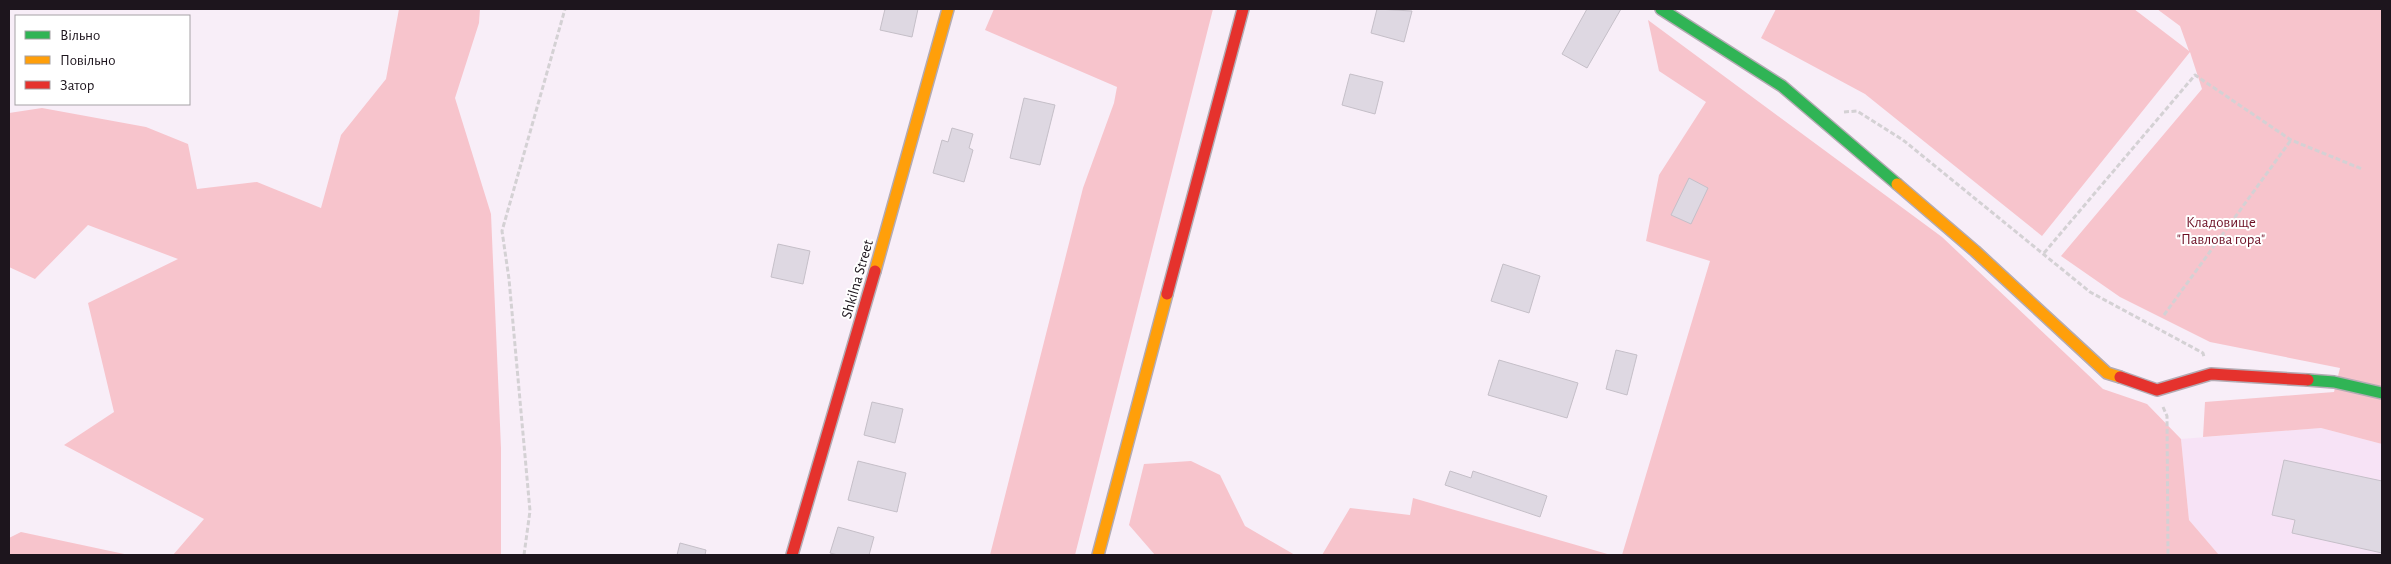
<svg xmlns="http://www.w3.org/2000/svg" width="2391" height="564" font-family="'Alegreya Sans',sans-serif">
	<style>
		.built { fill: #f7e3f6 }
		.green { fill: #f7c4cc }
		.building { fill: #ded8e2; stroke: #c5bfc8 }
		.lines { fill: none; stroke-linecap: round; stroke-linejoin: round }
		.fast-casing { stroke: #b3abb3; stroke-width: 14 }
		.slow-casing { stroke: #b3abb3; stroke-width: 14 }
		.jam-casing { stroke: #b3abb3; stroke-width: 14 }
		.path { stroke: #d4d1d4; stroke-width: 3; stroke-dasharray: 5 2.5; stroke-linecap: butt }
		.fast { stroke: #30b455; stroke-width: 11 }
		.slow { stroke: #ff9f0a; stroke-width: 11 }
		.jam { stroke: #e5322d; stroke-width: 11 }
		.labels { text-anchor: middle; stroke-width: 4; stroke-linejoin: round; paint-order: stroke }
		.park-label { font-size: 15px; fill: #6d1025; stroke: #fff }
		.street-label { font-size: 15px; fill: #1d151d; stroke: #fff }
	</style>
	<rect width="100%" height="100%" fill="#f8eef8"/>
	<!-- built -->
	<polygon class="built" points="2321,428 2382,444 2382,555 2219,555 2189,520 2181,439"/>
	<!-- green -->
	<g class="green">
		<polygon points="399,9 480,9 479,23 455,98 491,214 501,448 501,555 173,555 204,519 64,445 114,412 88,303 178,259 88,225 35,279 9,267 9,113 42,108 146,127 188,144 197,189 257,182 321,208 341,135 386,79"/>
		<polygon points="994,9 1213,9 1075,555 990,555 1083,188 1114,103 1117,87 985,30"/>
		<polygon points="1776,9 2134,9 2189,51 2180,26 2157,9 2382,9 2382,444 2321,428 2203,437 2205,402 2334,392 2340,368 2210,342 2120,297 2061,256 2202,89 2190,52 2042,236 1865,94 1761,38"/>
		<polygon points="1648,20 1942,237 2103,389 2147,404 2181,439 2189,520 2219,555 1622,555 1710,261 1646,241 1659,175 1706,102 1659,71"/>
		<polygon points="1191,461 1220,475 1245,526 1295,555 1155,555 1129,525 1144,464"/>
		<polygon points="1413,498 1611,555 1322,555 1350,508 1410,515"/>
		<polygon points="21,532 129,555 9,555 9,538"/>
	</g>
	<!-- building -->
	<g class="building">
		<polygon points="885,9 918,9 912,37 880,30"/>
		<polygon points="1377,9 1412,11 1404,42 1371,33"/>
		<polygon points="1587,9 1621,9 1587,68 1562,54"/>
		<polygon points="1350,74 1383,82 1375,114 1342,105"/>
		<polygon points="1024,98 1055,105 1040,165 1010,158"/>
		<polygon points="952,128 973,134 969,148 973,150 964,182 933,173 942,140 948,142"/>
		<polygon points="1689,178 1708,188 1691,224 1671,215"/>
		<polygon points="778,244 810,251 803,284 771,277"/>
		<polygon points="1503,264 1540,276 1529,313 1491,301"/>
		<polygon points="1616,350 1637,355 1627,395 1606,389"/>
		<polygon points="1499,360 1578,383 1567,418 1488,395"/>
		<polygon points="872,402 903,409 895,443 864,435"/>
		<polygon points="2284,460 2382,481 2382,553 2292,533 2295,520 2272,515"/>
		<polygon points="858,461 906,473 897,512 848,500"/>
		<polygon points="1450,471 1471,478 1473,471 1547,496 1540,517 1445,485"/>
		<polygon points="838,527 874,537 869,555 838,555 830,553"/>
		<polygon points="680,543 706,550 705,555 677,555"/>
	</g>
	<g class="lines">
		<!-- fast casing -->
		<g class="fast-casing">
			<g id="fast">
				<polyline points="1661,9 1782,86 1897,184"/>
				<polyline points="2308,380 2334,382 2382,393"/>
			</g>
		</g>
		<!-- slow casing -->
		<g class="slow-casing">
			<g id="slow">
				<polyline points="1897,184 1975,251 2107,373 2120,377"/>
				<polyline points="875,271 948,9"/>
				<polyline points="1098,555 1167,294"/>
			</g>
		</g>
		<!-- jam casing -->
		<g class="jam-casing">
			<g id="jam">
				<polyline points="1167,294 1243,9"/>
				<polyline points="2120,377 2157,390 2211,374 2308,380"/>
				<polyline points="792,555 875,271"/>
			</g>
		</g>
		<!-- path -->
		<g class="path">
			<polyline points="1844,112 1857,111 1903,140 2090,292 2203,353 2204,357"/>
			<polyline points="2044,253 2195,75 2291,140 2362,169"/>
			<polyline points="2164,315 2291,140"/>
			<polyline points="2163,407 2167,416 2168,555"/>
			<polyline points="524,555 530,511 509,279 502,231 565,9"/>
		</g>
		<!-- fast -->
		<use href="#fast" class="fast"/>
		<!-- slow -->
		<use href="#slow" class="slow"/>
		<!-- jam -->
		<use href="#jam" class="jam"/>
	</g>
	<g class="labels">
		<!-- park labels -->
		<g class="park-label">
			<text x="2221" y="227">Кладовище<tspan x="2221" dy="17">"Павлова гора"</tspan></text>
		</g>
		<!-- street labels -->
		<g class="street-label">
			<text transform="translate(857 279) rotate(-74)" y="5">Shkilna Street</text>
		</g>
	</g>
	<!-- border -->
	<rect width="2391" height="564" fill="none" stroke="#1d151d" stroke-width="20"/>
	<!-- legend -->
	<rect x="15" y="15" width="175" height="90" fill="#ffffff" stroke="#a5a1a5"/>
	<rect x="25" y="31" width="25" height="8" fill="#30b455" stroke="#a5a1a5"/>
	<text x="60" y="40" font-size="15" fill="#1d151d">Вільно</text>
	<rect x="25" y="56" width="25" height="8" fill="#ff9f0a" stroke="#a5a1a5"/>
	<text x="60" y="65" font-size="15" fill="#1d151d">Повільно</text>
	<rect x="25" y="81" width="25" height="8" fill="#e5322d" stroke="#a5a1a5"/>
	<text x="60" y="90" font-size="15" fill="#1d151d">Затор</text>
</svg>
